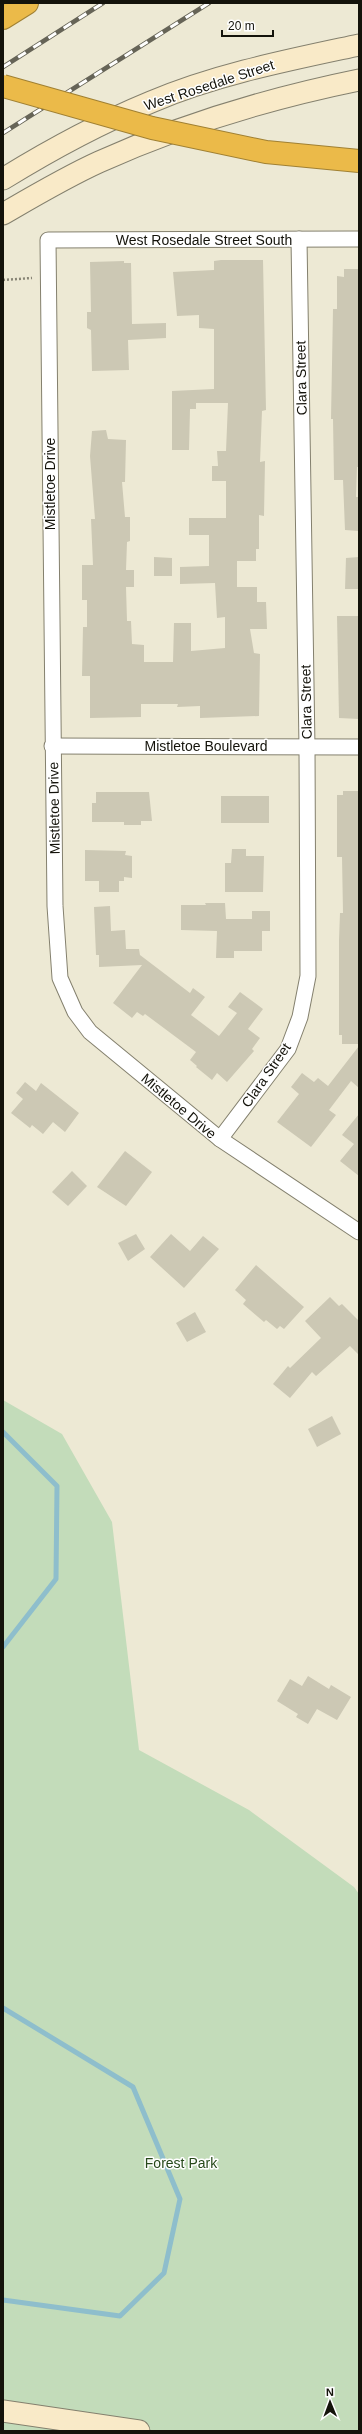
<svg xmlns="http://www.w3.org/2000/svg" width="362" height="2434" font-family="Helvetica,sans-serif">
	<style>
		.green { fill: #c3dcba }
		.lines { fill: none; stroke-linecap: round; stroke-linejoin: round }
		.stream { stroke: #8ebecc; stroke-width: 5 }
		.building { fill: #ccc8b4 }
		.street-casing { stroke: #84806e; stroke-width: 17 }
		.secondary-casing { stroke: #84806e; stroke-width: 23 }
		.highway-casing { stroke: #a08033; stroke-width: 24 }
		.path { stroke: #878475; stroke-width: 2.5; stroke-dasharray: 2 2; stroke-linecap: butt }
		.street { stroke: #fff; stroke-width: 15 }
		.secondary { stroke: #f9eac8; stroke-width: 21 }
		.highway { stroke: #ebba49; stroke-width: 22 }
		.rail-casing { stroke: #666457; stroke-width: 4.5 }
		.rail { stroke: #fff; stroke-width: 3; stroke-dasharray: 9; stroke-linecap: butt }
		.highway-bridge-casing { stroke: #a08033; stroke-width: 24; stroke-linecap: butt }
		.highway-bridge { stroke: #ebba49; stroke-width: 22 }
		.labels { text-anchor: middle; stroke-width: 3; stroke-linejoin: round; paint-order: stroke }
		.street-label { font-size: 14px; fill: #14130b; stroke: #fff }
		.park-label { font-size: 14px; fill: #264919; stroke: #fff }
	</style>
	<rect width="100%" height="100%" fill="#ede9d4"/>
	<!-- green -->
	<polygon class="green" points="3,1400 62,1434 112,1522 139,1750 249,1810 354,1887 359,1894 359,2431 3,2431"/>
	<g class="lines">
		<!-- stream -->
		<g class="stream">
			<polyline points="3,1432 57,1486 56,1579 3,1647"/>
			<polyline points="3,2008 133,2087 180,2199 164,2273 120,2316 3,2300"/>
		</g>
	</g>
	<!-- building -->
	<g class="building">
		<polygon points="221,260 263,260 266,410 262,411 260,462 265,461 264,516 259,515 259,549 256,549 256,561 237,561 237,587 257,587 257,602 266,602 267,629 250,629 254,653 260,654 259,716 200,718 200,706 177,707 178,704 141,704 141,717 90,718 90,676 82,676 83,627 87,627 87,600 82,600 82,565 93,565 91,519 95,519 90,456 92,431 106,430 108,439 126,440 125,482 122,482 125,517 130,517 130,541 127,542 126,570 134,570 134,587 126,587 127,621 131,621 132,644 144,645 144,662 173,662 174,623 191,623 191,651 225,648 225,617 217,618 215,583 180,584 180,567 209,566 209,535 189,535 189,518 226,518 226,481 212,481 212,466 218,466 217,451 226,451 228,403 196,403 196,409 190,409 189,450 172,450 172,391 214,389 214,329 199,328 199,315 177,316 173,272 214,270 214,261"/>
		<polygon points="124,261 124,263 131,263 132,324 166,323 166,338 128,340 129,370 92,371 91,330 87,328 87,312 91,312 90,262"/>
		<polygon points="344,269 359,269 359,467 357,467 356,497 359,497 359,531 345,530 343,480 334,480 333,419 331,419 333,309 337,309 337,276 344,277"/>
		<polygon points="154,557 172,558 172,576 154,576"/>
		<polygon points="359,557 359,589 345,589 346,558"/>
		<polygon points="337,616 359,616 359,719 339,718"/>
		<polygon points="343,791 359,791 359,1044 342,1044 342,1035 339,1035 339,940 340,913 343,913 342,857 337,857 337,795 343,795"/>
		<polygon points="96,792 149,792 152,821 141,821 141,825 124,825 124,822 92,822 92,803 96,803"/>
		<rect x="221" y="796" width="48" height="27"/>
		<polygon points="232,849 246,849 246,856 264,856 263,892 225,892 225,863 231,863"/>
		<polygon points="85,850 126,851 125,855 132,856 132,878 124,877 124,881 119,881 119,892 99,892 99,881 85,881"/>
		<polygon points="205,903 225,903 226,919 252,919 252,911 270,911 270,931 262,931 262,951 234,951 234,958 216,958 217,931 181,930 181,905 206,905"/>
		<polygon points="110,906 111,931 125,930 126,949 139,949 140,955 190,993 193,988 205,997 191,1015 219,1036 237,1013 228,1007 240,992 263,1009 248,1029 260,1038 252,1049 254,1051 227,1082 217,1073 212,1080 196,1067 197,1066 190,1060 196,1052 145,1014 143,1016 137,1012 132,1018 113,1003 142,965 99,967 99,955 96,955 94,907"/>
		<polygon points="359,1046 359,1088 351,1081 329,1110 336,1115 311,1147 277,1122 299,1094 291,1087 302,1073 314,1082 318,1078 328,1086"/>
		<polygon points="25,1082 36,1091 41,1083 79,1113 65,1132 53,1122 43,1134 32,1125 30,1128 11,1113 23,1099 16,1093"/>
		<polygon points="359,1114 359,1176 340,1161 354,1144 342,1135"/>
		<polygon points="125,1151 152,1172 126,1206 97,1187"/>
		<polygon points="72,1171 87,1186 68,1206 52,1192"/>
		<polygon points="136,1234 145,1249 128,1261 118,1243"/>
		<polygon points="171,1234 190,1251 203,1236 219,1249 184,1288 150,1257"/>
		<polygon points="256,1265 304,1307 284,1329 280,1326 277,1329 266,1320 264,1322 243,1304 246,1300 235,1290"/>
		<polygon points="330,1297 339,1306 342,1304 359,1321 359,1355 350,1346 316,1376 312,1372 290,1398 273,1384 288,1366 290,1368 321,1338 305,1321"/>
		<polygon points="195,1312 206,1332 187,1342 176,1323"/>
		<polygon points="332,1416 341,1434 317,1447 308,1429"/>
		<polygon points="308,1676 329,1689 331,1685 351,1697 337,1720 317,1709 308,1724 296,1717 298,1714 277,1701 290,1679 302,1686"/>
	</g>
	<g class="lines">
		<!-- street casing -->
		<g class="street-casing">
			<g id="street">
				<polyline points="359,239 48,240 55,906 60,978 75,1012 90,1032 220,1139 359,1232"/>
				<polyline points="52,746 359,747"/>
				<polyline points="220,1139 288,1049 300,1017 308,976 307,747 299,239"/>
			</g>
		</g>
		<!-- secondary casing -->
		<g class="secondary-casing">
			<g id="secondary">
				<path d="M3,179C50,150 100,123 151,102C217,74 289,60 359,45"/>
				<path d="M3,214C34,196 66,177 99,162C181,125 271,98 359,80"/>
				<polyline points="3,2411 139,2431"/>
			</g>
		</g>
		<!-- highway casing -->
		<g class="highway-casing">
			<polyline id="highway" points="3,18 27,3"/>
		</g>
		<!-- path -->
		<polyline class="path" points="3,280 32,278"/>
		<!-- street -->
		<use href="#street" class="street"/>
		<!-- secondary -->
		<use href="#secondary" class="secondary"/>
		<!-- highway -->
		<use href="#highway" class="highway"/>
		<!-- rail casing -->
		<g class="rail-casing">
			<g id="rail">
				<polyline points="3,67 103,3"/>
				<polyline points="3,133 209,3"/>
			</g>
		</g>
		<!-- rail -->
		<use href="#rail" class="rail"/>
		<!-- highway-bridge casing -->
		<g class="highway-bridge-casing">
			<polyline id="highway-bridge" points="3,86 152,128 266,152 359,161"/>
		</g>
		<!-- highway-bridge -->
		<use href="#highway-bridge" class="highway-bridge"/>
	</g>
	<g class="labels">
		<!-- street labels -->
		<g class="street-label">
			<text transform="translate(209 85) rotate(-18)" y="5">West Rosedale Street</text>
			<text x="204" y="245">West Rosedale Street South</text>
			<text transform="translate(301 378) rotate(-91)" y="5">Clara Street</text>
			<text transform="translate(50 484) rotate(-90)" y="5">Mistletoe Drive</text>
			<text transform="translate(306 702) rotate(-91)" y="5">Clara Street</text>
			<text x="206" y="751">Mistletoe Boulevard</text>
			<text transform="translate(54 808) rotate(-91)" y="5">Mistletoe Drive</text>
			<text transform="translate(266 1075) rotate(-55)" y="5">Clara Street</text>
			<text transform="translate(179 1106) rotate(40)" y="5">Mistletoe Drive</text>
		</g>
		<!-- park labels -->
		<g class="park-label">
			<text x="181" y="2168">Forest Park</text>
		</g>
	</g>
	<!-- border -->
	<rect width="362" height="2434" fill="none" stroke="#14130b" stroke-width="8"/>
	<!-- north arrow -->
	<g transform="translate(330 2402) rotate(359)" stroke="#ffffff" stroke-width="3" paint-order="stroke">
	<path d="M0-3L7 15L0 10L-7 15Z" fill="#14130b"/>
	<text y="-6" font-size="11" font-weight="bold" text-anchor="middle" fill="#14130b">N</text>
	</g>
	<!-- scale -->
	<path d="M222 30v6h51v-6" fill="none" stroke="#14130b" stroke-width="2"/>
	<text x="228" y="30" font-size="12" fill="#14130b" stroke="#ffffff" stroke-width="3" paint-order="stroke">20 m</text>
</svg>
